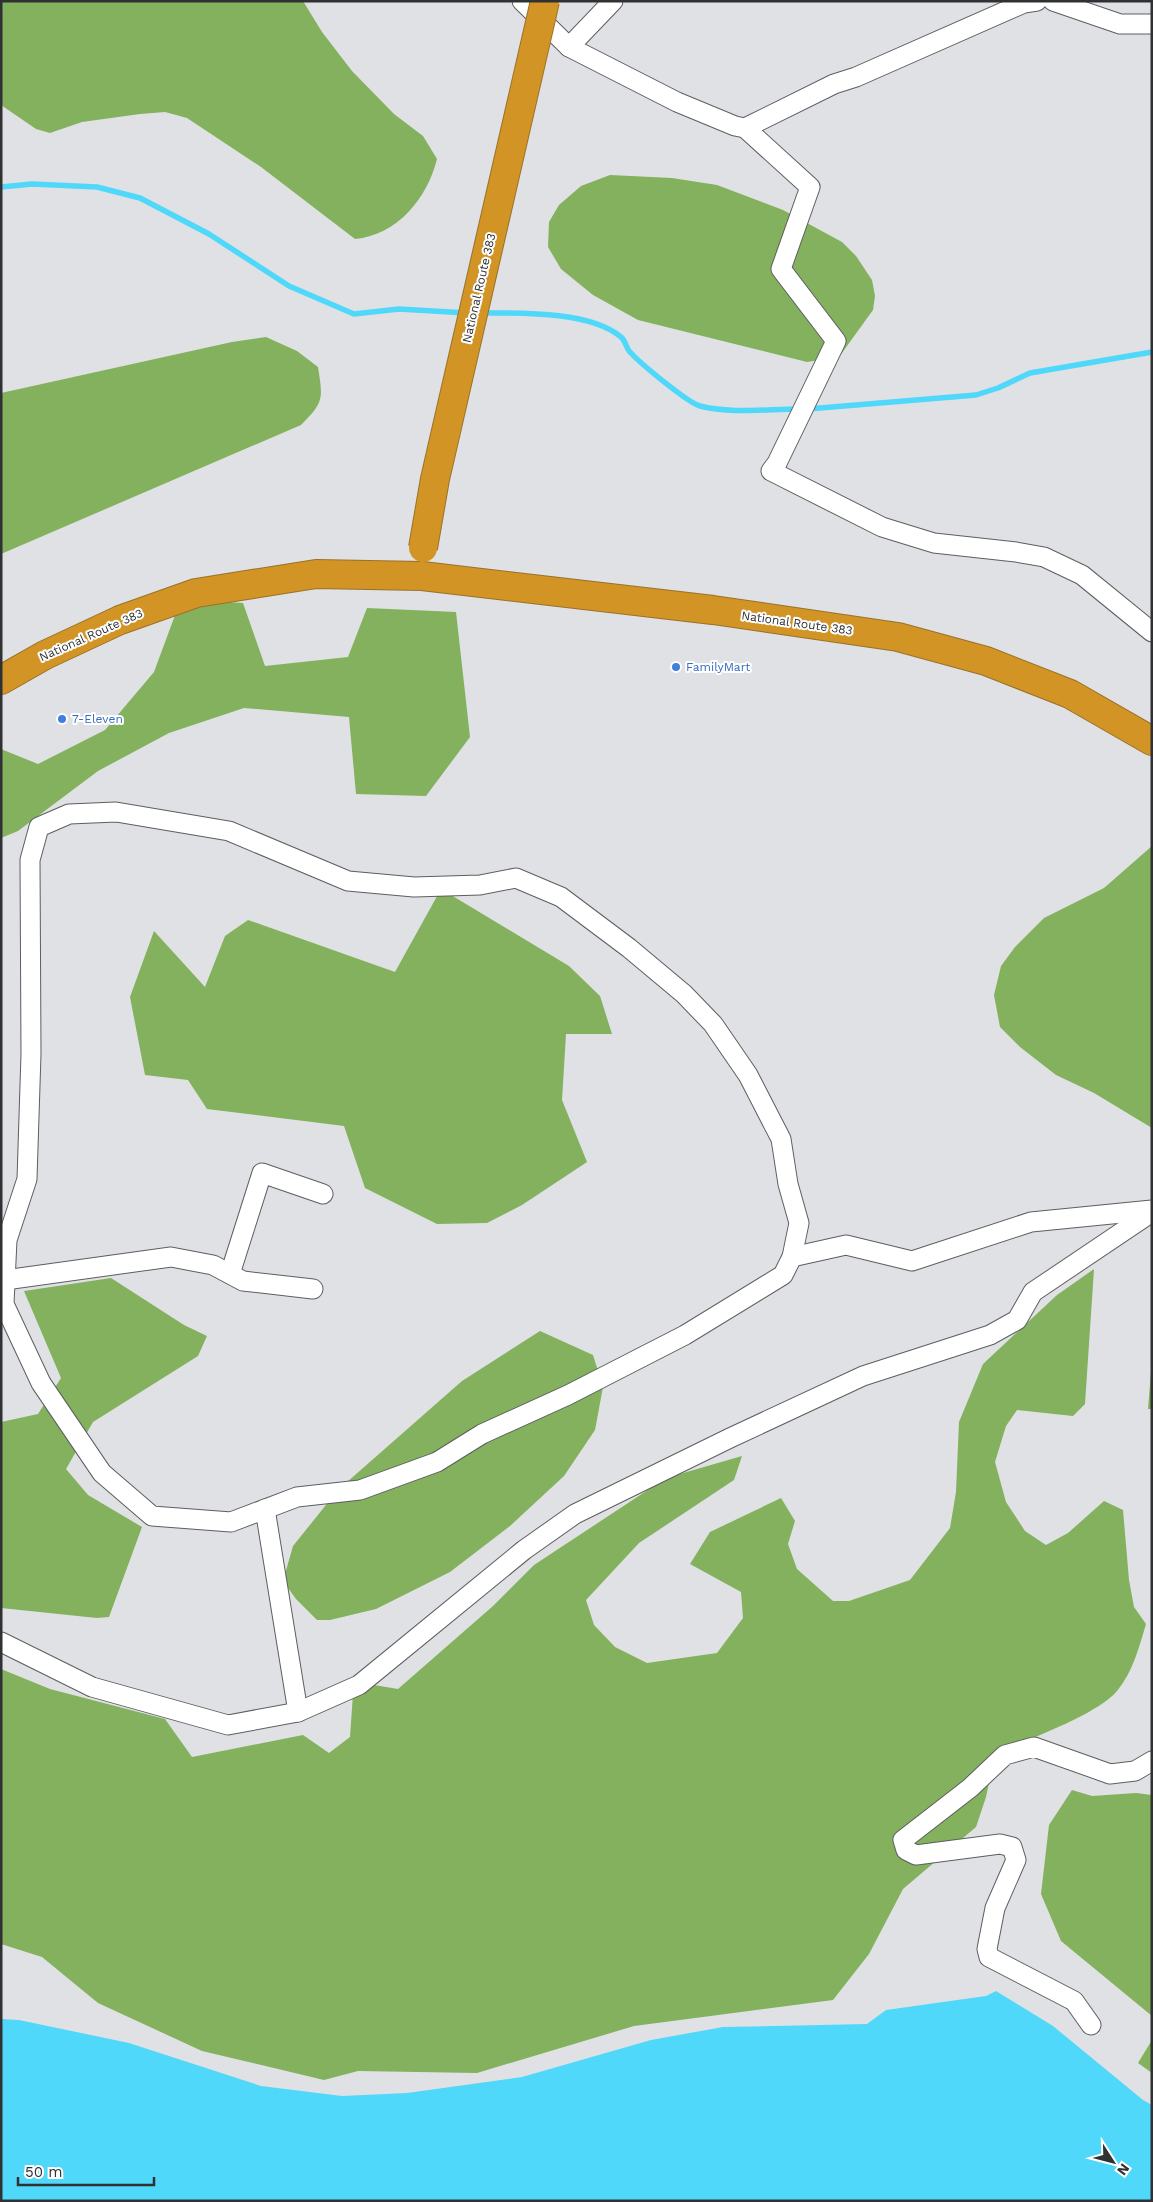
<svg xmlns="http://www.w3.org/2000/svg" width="1153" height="2202" font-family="'Work Sans',sans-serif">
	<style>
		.forest { fill: #83b15d }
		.water { fill: #50d8fa }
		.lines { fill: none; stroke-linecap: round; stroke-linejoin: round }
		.stream { stroke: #50d8fa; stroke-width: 5.5 }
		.minor-casing { stroke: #5c5e61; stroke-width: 21 }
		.highway-casing { stroke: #99712a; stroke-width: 30 }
		.minor { stroke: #fff; stroke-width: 19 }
		.highway { stroke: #d29425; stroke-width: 28 }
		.highway-bridge-casing { stroke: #99712a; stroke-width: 30; stroke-linecap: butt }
		.highway-bridge { stroke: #d29425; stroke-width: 28 }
		.shop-dot { fill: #3f7fe0; stroke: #fff; stroke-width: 2 }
		.labels { text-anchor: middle; stroke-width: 4; stroke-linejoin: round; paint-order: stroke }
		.street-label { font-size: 12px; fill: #303132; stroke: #fff }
		.shop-label { font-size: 12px; fill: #366cbe; stroke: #fff; text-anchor: start }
	</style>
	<rect width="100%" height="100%" fill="#dfe1e4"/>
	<!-- forest -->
	<g class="forest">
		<path d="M1,1H303L322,32L352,71L394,114L423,136L437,159C427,199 397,235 355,239L261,167L187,118L165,112L140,114L82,122L50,133L36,129L1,105Z"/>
		<polygon points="610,175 672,178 717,185 783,210 842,242 856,256 872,280 875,296 873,310 839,357 807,362 638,320 593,295 561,269 548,247 549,222 559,205 581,186"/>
		<path d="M266,337L297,351L318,367C323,399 324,402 301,425L1,554V393L232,342Z"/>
		<polygon points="181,599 243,603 265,666 348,657 367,608 456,612 470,737 426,796 356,794 349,717 244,708 169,733 98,771 18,831 1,838 1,749 38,764 105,730 154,672"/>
		<polygon points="1152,846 1152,1128 1094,1093 1056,1075 1020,1047 1000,1027 994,995 1001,966 1015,947 1044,918 1104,888"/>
		<polygon points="441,889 569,966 600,996 612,1034 566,1034 562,1100 587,1162 522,1205 487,1223 437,1224 365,1188 344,1126 207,1109 188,1080 145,1075 130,997 154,931 205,987 225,936 248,920 395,972"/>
		<path d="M1094,1269L1085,1404L1073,1416L1017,1410L1006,1426L995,1462L1006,1502L1025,1531L1046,1545L1068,1533L1104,1501L1123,1510L1129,1580L1134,1607L1146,1624C1139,1647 1133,1672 1117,1691C1097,1715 1026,1740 995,1754L986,1797L976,1827L903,1889L869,1954L833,2000L634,2026L477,2073L358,2071L324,2080L202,2051L98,2003L42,1957L1,1944V1669L50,1689L165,1719L192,1757L303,1735L329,1753L350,1737L353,1694L374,1685L398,1689L493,1606L534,1565L666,1478L742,1456L734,1480L639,1543L586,1600L594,1625L615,1647L647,1663L717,1653L743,1618L741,1592L690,1564L710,1532L781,1498L795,1521L788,1544L797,1569L833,1601H849L910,1580L950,1528L956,1492L959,1422L983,1364L1057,1295Z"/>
		<polygon points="111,1278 184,1325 207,1336 198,1356 93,1422 66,1469 88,1495 142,1527 109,1617 97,1618 1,1608 1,1422 38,1414 61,1378 24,1291"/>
		<polygon points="540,1331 593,1355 603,1387 595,1430 564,1476 510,1526 450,1572 376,1609 330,1620 317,1620 296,1599 283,1581 293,1546 338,1490 462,1381"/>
		<polygon points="1152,1360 1152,1409 1148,1409"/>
		<polygon points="1072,1790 1092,1796 1136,1793 1152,1795 1152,2016 1061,1941 1041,1894 1049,1825"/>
		<polygon points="1152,2040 1152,2073 1138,2063"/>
	</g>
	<!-- water -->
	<polygon class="water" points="996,1991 1053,2026 1143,2100 1152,2105 1152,2201 1,2201 1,2019 19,2020 129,2043 261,2086 342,2096 407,2093 522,2077 651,2040 723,2027 867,2024 886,2010 986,1996"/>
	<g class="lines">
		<!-- stream -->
		<g class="stream">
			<polyline points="1,187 32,184 97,187 140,198 209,234 289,286 354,314 399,309 467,313"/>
			<path d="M481,313C520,313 590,311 621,337C626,341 626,349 631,353C640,363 688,403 700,406C731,414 767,409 799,409"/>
			<polyline points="808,409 976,395 998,388 1030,373 1152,352"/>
		</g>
		<!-- minor casing -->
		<g class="minor-casing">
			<g id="minor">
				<polyline points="522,1 569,47 677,102 735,126 745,128 810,187 781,269 836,341 777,463 771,471 882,527 934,543 1016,552 1044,557 1082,575 1152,632"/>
				<polyline points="1053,1 1120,24 1152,24"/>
				<polyline points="569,47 613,1"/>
				<polyline points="745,128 834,84 856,77 1024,3 1037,1"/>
				<polygon points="116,812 229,831 348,881 414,887 480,885 516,878 561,897 629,948 684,994 713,1024 748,1075 781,1139 788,1184 799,1223 792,1257 783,1275 685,1335 568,1395 482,1434 437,1462 360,1490 297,1497 231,1522 152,1516 102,1473 41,1383 4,1304 7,1240 27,1179 31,1054 30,860 39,827 69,814"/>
				<polyline points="792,1257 846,1245 912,1261 1031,1222 1152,1210"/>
				<polyline points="230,1274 262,1173 323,1194"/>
				<polyline points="5,1280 171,1257 213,1265 243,1281 313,1289"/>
				<polyline points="265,1509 298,1712"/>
				<polyline points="1,1642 92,1687 228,1725 298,1712 359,1685 524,1550 575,1514 730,1438 863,1376 990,1335 1017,1320 1033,1292 1152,1212"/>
				<polyline points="1091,2025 1074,2001 989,1957 987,1949 995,1908 1016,1860 1012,1847 1000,1844 916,1855 906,1850 903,1840 970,1788 1005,1755 1034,1747 1110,1774 1135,1771 1152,1761"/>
			</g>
		</g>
		<!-- highway casing -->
		<g class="highway-casing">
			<polyline id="highway" points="1,680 45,655 120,620 196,593 316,574 422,576 713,610 898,637 986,661 1070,694 1152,741"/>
		</g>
		<!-- minor -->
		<use href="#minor" class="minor"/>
		<!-- highway -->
		<use href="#highway" class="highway"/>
		<!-- highway-bridge casing -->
		<g class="highway-bridge-casing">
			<polyline id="highway-bridge" points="423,548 435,479 545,1"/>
		</g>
		<!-- highway-bridge -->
		<use href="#highway-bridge" class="highway-bridge"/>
	</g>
	<!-- markers -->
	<g class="shop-dot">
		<circle cx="676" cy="667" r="5"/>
		<circle cx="62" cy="719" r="5"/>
	</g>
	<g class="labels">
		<!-- street labels -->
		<g class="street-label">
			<text transform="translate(479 288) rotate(-77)" y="4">National Route 383</text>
			<text transform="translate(797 623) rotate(8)" y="4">National Route 383</text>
			<text transform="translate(91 635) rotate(-24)" y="4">National Route 383</text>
		</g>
		<!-- shop labels -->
		<g class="shop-label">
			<text x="686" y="671">FamilyMart</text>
			<text x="72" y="723">7-Eleven</text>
		</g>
	</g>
	<!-- border -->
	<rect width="1153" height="2202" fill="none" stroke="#303132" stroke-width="5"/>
	<!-- north arrow -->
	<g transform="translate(1113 2162) rotate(126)" stroke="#ffffff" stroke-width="4" paint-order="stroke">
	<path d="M0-4L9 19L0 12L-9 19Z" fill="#303132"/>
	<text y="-8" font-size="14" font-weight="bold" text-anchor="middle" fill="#303132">N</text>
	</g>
	<!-- scale -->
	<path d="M18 2177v8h136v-8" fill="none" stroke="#303132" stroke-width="2.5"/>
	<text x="25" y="2177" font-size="15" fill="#303132" stroke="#ffffff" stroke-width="4" paint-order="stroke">50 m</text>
</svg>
